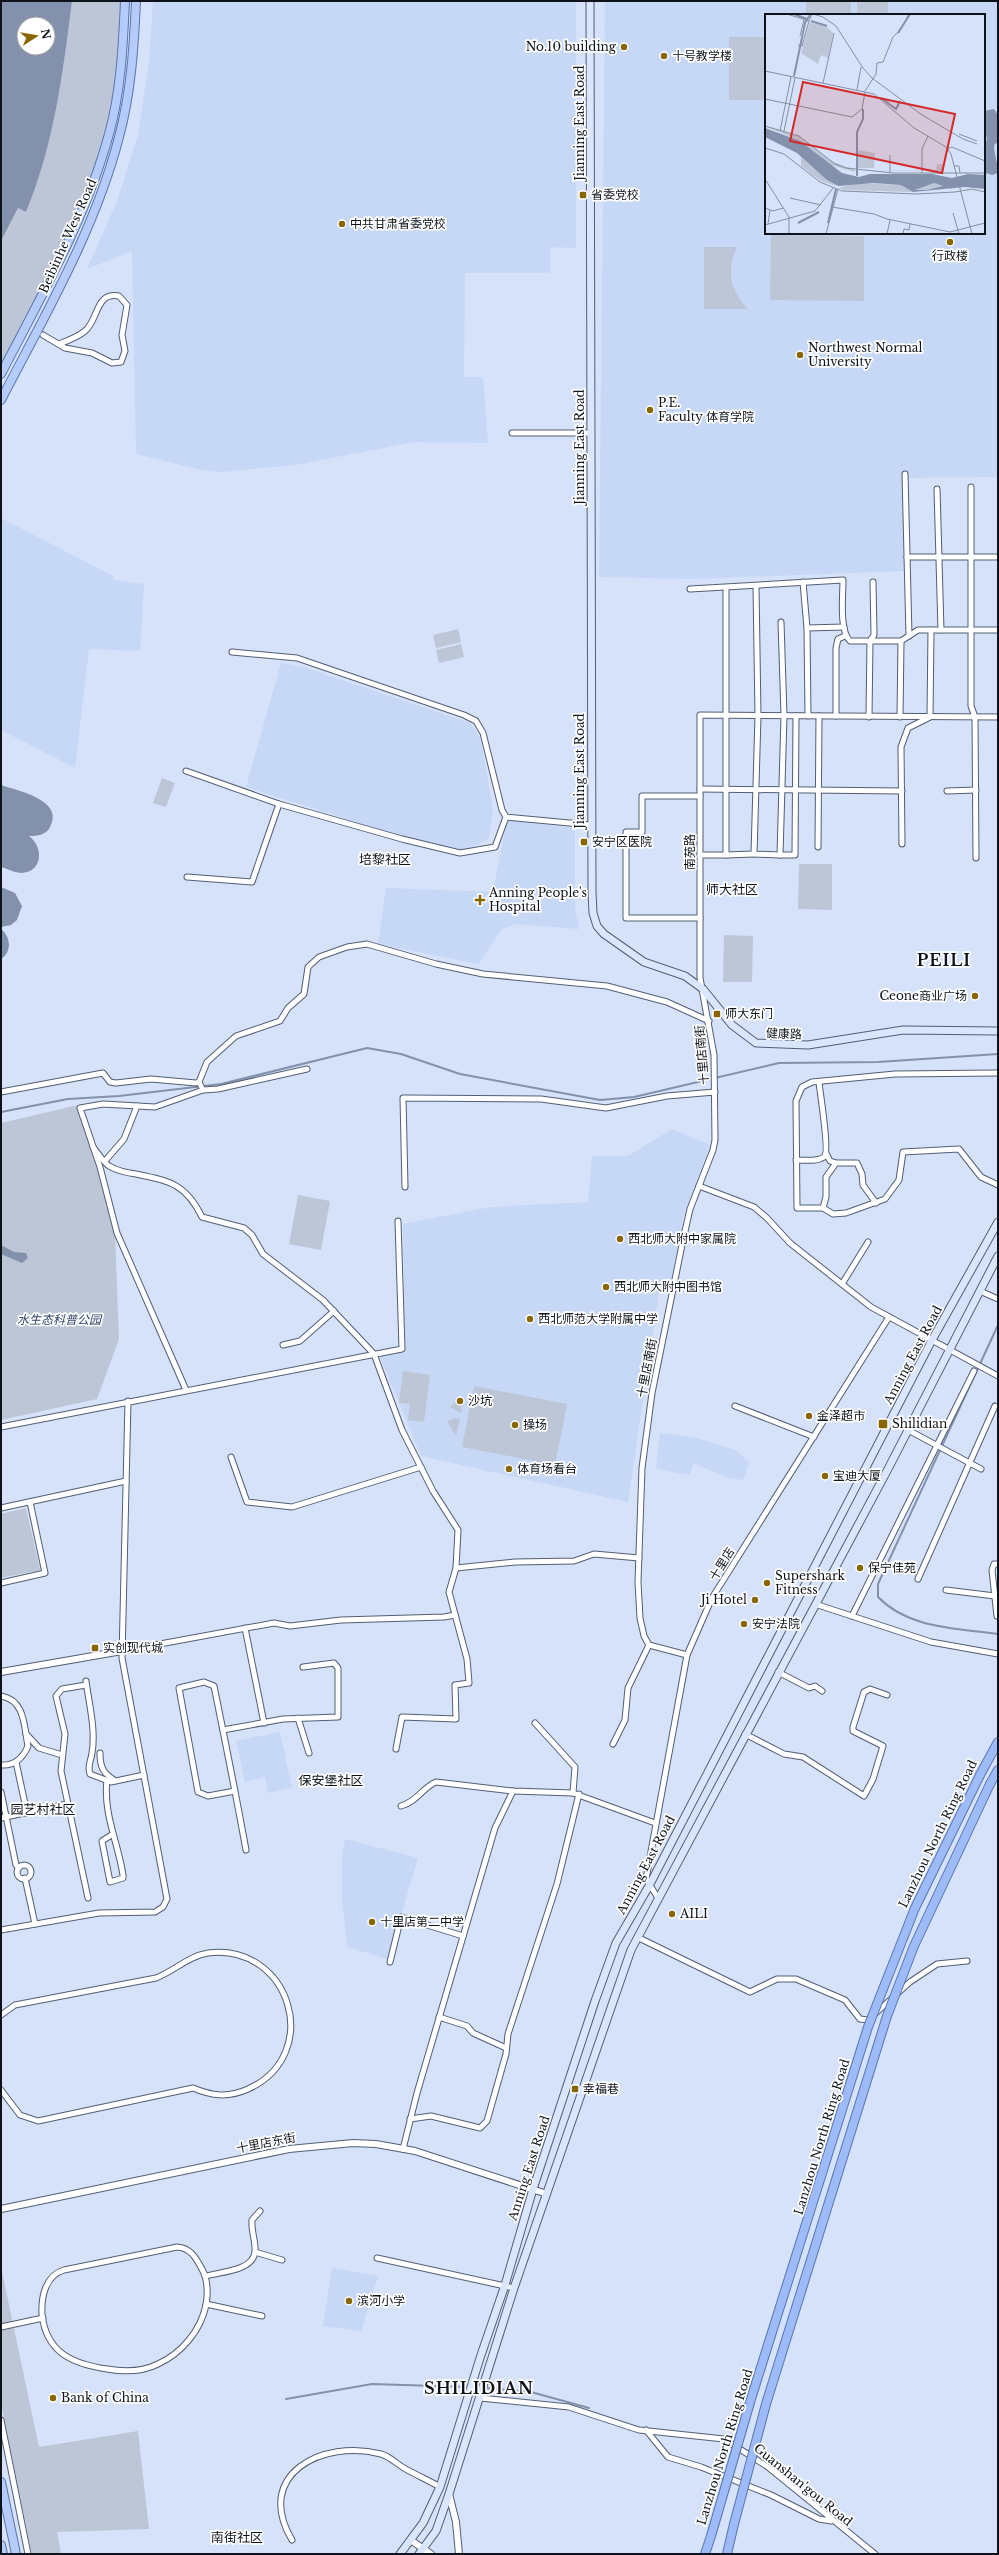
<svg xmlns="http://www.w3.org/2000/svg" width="999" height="2555" font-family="'Libre Baskerville','Noto Sans SC',serif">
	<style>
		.built { fill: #c7d7f6; fill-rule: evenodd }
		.green { fill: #bdc6d7 }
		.water { fill: #8391ad; fill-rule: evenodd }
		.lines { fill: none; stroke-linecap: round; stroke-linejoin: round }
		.stream { stroke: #8391ad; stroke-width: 2 }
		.minor-casing { stroke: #535e73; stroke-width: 7 }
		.tertiary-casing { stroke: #535e73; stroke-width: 8 }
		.secondary-casing { stroke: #535e73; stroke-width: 9 }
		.primary-casing { stroke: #5b75aa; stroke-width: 10 }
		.trunk-casing { stroke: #5b75aa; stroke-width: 10 }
		.minor { stroke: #fff; stroke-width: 5 }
		.tertiary { stroke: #fff; stroke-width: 6 }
		.secondary { stroke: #dae6fd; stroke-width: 7 }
		.primary { stroke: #b5ccfa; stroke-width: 8 }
		.trunk { stroke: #9cbbf8; stroke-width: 8 }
		.trunk-bridge-casing { stroke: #5b75aa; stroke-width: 10; stroke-linecap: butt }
		.trunk-bridge { stroke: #9cbbf8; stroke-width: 8 }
		.poi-dot { fill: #886603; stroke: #fff; stroke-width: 1.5 }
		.labels { text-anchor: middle; stroke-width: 3.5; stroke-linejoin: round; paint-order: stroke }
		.poi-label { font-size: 12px; fill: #0e121a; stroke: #fff; text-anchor: start }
		.street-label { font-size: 12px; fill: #0e121a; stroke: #fff }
		.park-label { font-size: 12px; font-style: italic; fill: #2f436b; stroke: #fff }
		.neighbourhood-label { font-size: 13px; fill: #0e121a; stroke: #fff }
		.district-label { font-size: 16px; font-weight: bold; letter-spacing: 1px; fill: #0e121a; stroke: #fff }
		.inset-river { fill: none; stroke: #8391ad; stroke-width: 2 }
		.inset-road { fill: none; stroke: #858fa0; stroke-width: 1 }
		.view { fill: #d62828; fill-opacity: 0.15; stroke: #d62828; stroke-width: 2 }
		.inset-edge { fill: none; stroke: #0e121a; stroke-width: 2 }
	</style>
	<rect width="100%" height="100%" fill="#d5e2fa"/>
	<!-- built -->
	<g class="built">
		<polygon points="153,1 576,1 576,248 550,247 550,273 465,273 464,377 483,377 488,443 413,442 296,465 219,472 198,469 136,454 132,251 87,269 117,201 138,135 149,63"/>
		<path d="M605,1H998V477L902,478L905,571L693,579L599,577ZM766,15H984V233H766Z"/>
		<polygon points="1,518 113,576 113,580 144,584 140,651 89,649 75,768 1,730"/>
		<polygon points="281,663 303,667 470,723 477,732 481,742 493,808 489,838 469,850 444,850 246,787"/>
		<polygon points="507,820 575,828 575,909 579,929 516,924 502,929 479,964 378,944 386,888 493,892"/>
		<polygon points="672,1129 710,1145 683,1217 670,1287 660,1285 628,1502 421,1456 380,1357 405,1352 403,1224 491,1207 588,1202 592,1156 628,1156"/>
		<polygon points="660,1433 697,1438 735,1450 749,1462 743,1480 728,1478 693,1463 690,1475 656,1469"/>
		<polygon points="280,1732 292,1788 268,1793 265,1777 245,1782 236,1741"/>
		<polygon points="345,1839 418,1858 388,1959 347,1947 342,1898 342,1858"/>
		<polygon points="332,2268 378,2276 361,2331 323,2326"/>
	</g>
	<!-- green -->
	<g class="green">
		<path d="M72,1H125L117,95L88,198L1,374V241L18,208L26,212C54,145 63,72 72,1Z"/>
		<rect x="806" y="1" width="45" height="14"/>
		<rect x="857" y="1" width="31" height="14"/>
		<rect x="729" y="37" width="37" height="63"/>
		<polygon points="771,235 864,236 864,301 770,300"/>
		<path d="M704,247H737C726,271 730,290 748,309H704Z"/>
		<polygon points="458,629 461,642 436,648 433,635"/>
		<polygon points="461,644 464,657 439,663 436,650"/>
		<polygon points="162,778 175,783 166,807 153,803"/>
		<polygon points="799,864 832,864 832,910 798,909"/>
		<polygon points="724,935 753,936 752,982 723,982"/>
		<polygon points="78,1105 99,1168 115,1233 119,1339 97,1399 1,1420 1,1123"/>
		<polygon points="298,1195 330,1201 321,1250 289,1244"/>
		<polygon points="403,1371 430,1375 424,1422 408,1420 410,1404 399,1403"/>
		<polygon points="474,1386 567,1404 555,1465 462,1447"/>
		<polygon points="463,1395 461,1413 450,1407"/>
		<polygon points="455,1418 460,1419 456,1436 447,1421"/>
		<polygon points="26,1508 40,1570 1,1578 1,1514"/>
		<polygon points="1,2267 39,2447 138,2431 149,2529 57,2532 61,2554 32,2554 1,2403"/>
	</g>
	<!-- water -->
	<g class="water">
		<path d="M1,1H72C63,73 54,145 26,212L18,208L1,241ZM24,24H48V48H24Z"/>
		<path d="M994,109L998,115V142L994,145C994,155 998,162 998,173L992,175L986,173L984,143L987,140L986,134H984V111Z"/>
		<path d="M1,785C18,791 65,800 50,827C46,835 38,836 29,836C43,846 44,871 22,873C15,873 8,869 1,867Z"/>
		<polygon points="1,887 15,893 22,906 17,920 11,925 1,927"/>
		<path d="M1,929C11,937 12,952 1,959Z"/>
		<polygon points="1,1245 14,1252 26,1253 28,1258 22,1263 1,1254"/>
	</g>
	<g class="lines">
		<!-- stream -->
		<g class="stream">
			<polyline points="1,1112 68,1099 119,1096 221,1084 367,1048 401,1054 460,1074 600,1100 634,1097 779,1063 878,1062 998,1054"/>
			<path d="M998,1325L878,1584V1597C909,1629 957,1628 998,1634"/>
			<polyline points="485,2388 531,2392 589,2408"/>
			<polyline points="286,2399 372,2384 468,2387"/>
		</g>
		<!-- minor casing -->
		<g class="minor-casing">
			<g id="minor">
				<path d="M43,335L65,348L92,353L112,363L121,362L125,351L122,335L127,305L119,296C95,292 99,319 85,331C78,337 67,341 59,344"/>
				<polyline points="512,433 591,433"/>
				<polyline points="905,474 909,636"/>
				<polyline points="971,487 971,706 975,717 976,858"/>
				<polyline points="937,489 941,630"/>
				<polyline points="907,557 998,557"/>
				<polyline points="803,582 807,628"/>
				<polyline points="756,586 758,716 754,854 780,855"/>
				<polyline points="726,588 726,855 754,854"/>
				<path d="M690,589L843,580C843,595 839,631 850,641H901L918,630H998"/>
				<polyline points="781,622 784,716 780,855 795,855 796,716"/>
				<polyline points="232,652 297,658 464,715 476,721 483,733 502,810 506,817 591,825"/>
				<polyline points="808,716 807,628 844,627"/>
				<polyline points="836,716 836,648 838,639 845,636"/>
				<polyline points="869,717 870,641 874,635 873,582"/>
				<polyline points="900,717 901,641"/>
				<polyline points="186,771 279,804 402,839 460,853 495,847 506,817"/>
				<polyline points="700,789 902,791"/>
				<polyline points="947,791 976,790"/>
				<polyline points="700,796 642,796 642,832 626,832 626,918 700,918"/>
				<polyline points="902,844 901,747 908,728 930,717 931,630"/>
				<polyline points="818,847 819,716"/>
				<polyline points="700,855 726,855"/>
				<polyline points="187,877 252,882 279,804"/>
				<polyline points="998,1073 895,1074 812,1082 802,1087 796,1101 797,1208 823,1208 833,1214 846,1213 885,1199 899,1180 903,1152 959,1149 981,1177 998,1185"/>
				<polyline points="199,1082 203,1090 218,1089 307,1069"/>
				<polyline points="1,1092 103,1073 110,1082 116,1083 151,1079 196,1083 199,1082 207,1062 236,1036 280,1021 288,1008 304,994 308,967 319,957 347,947 367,944 436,964 483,974 607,986 667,1002 709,1021"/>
				<path d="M93,1147C98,1153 103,1162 109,1166C116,1170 128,1173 136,1174C170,1181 186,1184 202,1217L244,1228L252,1235L263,1254L323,1300L374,1354L402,1430L433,1491L458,1530L456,1568L449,1592L467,1659L469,1683L455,1685L456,1719L402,1717L396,1749"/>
				<polyline points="826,1153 830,1161 836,1163"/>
				<path d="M796,1160C804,1160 817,1162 824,1157C830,1153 820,1093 819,1082"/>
				<polyline points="105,1161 124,1139 137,1106"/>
				<polyline points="699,1186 754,1207 767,1218 790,1243 871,1307 998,1376"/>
				<polyline points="405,1187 403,1098 541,1099 606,1108 667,1096 715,1092"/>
				<polyline points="823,1208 826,1197 826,1177 836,1163 857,1163 862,1174 863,1185 876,1203"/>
				<polyline points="842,1284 868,1242"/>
				<polyline points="980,1291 998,1299"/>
				<polyline points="283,1345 300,1341 334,1311"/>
				<polyline points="186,1390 117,1233 100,1167 80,1108 103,1104 155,1107 203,1090"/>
				<polyline points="735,1406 814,1437"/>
				<polyline points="1,1427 402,1349 398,1221"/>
				<polyline points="908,1430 981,1469"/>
				<polyline points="231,1457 247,1502 292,1507 421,1467"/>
				<polyline points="1,1508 126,1481"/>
				<polyline points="456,1568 515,1562 574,1561 594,1554 639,1558"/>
				<polyline points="918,1579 995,1406"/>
				<polyline points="1,1583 45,1573 30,1502"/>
				<polyline points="946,1590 995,1596"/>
				<polyline points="815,1604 931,1642 998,1654"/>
				<polyline points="852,1616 974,1371"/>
				<polyline points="997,1616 992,1570 994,1564 998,1564"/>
				<polyline points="245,1628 264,1723"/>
				<polyline points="122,1651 274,1623 290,1626 341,1620 444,1617 455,1615"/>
				<polyline points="687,1655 649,1645 644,1636 640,1618 638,1582 642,1468 652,1393 683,1240 690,1209 713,1150 715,1140 714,1055 700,978 700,715 998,717"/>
				<polyline points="778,1672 809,1688 815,1686 822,1691"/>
				<path d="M86,1681C89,1704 96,1730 92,1753C91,1761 87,1766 90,1774L111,1782L144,1775"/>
				<polyline points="86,1685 62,1689 56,1696 65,1734 61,1771 88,1898"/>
				<path d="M1,1696C25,1700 24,1726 28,1746C23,1758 15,1766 1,1765"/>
				<polyline points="298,1718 309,1753"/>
				<polyline points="535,1723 575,1767 573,1793"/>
				<polyline points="223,1730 283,1719 338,1717 338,1668 334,1663 303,1667"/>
				<polyline points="26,1734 39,1748 62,1755"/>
				<polyline points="745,1734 784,1754 803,1757 864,1796 873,1779 883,1746 853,1731 853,1727 864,1692 870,1689 887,1695"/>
				<polyline points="613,1744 625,1720 628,1688 649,1645"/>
				<path d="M100,1753C100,1767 103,1773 114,1780"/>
				<polyline points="16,1762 27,1813"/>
				<path d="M107,1780C103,1814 118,1842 123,1875V1878L110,1882L102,1841L113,1834"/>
				<path d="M235,1791L208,1796L198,1792L179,1688L204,1682L214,1686C225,1740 236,1795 246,1850"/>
				<polyline points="1,1792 16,1865 19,1868"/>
				<path d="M401,1806C418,1801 422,1788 436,1782L513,1791L573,1793L655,1823"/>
				<polyline points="1,1818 67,1804"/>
				<circle cx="24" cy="1872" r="7"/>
				<polyline points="25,1878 35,1924"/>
				<polyline points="658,1898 646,1879 687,1655 701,1623 712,1598 889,1317"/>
				<polyline points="1,1930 99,1913 155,1912 163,1907 167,1899 122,1658 128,1401"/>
				<polyline points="637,1937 750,1992 777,1979 796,1979 845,2000 860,2019 868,2020 910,1982 937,1964 967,1961"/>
				<polyline points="390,1962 401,1917 463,1936"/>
				<path d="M1,2015L15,2005L156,1978C174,1971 189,1956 208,1953C291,1943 324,2055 248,2089C228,2098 212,2096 193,2088L38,2121L20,2115L1,2090"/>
				<polyline points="439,2017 467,2026 473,2033 506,2048"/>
				<polyline points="410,2119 431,2116 480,2128 487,2121 506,2054 508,2034 557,1884 579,1794"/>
				<polyline points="403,2149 417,2093 495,1828 513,1791"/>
				<path d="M177,2247C191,2248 196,2258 202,2269C208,2280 208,2293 206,2305C201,2330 182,2353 158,2364C142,2372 124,2372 107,2369C73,2364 46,2353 42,2314C41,2296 46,2275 64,2270Z"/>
				<polyline points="255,2252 282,2260"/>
				<polyline points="377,2258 514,2288"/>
				<path d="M206,2276C220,2272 253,2271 255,2252C256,2242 251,2231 252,2220L260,2211"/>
				<polyline points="206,2304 262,2316"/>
				<polyline points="1,2327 43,2318"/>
				<polyline points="480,2398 569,2407 639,2430 724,2439 768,2467 875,2554"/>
				<polyline points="1,2420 28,2554"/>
				<polyline points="646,2430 668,2457 701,2467 771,2495 819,2519 831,2521"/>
				<path d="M292,2540C253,2474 323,2439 381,2454C389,2456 397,2464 404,2468C416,2475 428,2480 440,2487"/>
			</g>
		</g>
		<!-- tertiary casing -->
		<g class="tertiary-casing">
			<g id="tertiary">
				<polyline points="1,1672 122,1651"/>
				<polyline points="1,2209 289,2149 353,2143 376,2144 415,2151 547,2194"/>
				<polyline points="449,2494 456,2522 459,2554"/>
				<polyline points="412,2541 431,2554"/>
			</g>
		</g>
		<!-- secondary casing -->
		<g class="secondary-casing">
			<g id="secondary">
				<polyline points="590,1 592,892 593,913 597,926 604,934 644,962 685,976 703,989 732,1025 756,1043 808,1045 903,1030 998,1031"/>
				<polyline points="400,2554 423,2523 440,2487 480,2358 505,2285 533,2189 595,2001 616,1943 649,1886 932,1340 998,1222"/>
				<polyline points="419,2554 436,2531 449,2494 514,2288 631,1950 888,1469 998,1256"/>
			</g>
		</g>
		<!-- primary casing -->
		<g class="primary-casing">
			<g id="primary">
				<path d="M1,374C41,296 86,219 109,134C121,91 123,45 125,1"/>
				<path d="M1,400C45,315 95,230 119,137C131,93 134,46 136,1"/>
				<polyline points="1,2482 16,2554"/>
				<polyline points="1,2545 3,2554"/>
			</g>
		</g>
		<!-- trunk casing -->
		<g class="trunk-casing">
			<g id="trunk">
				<polyline points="980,1775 998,1742"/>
				<polyline points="990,1784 998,1770"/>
				<polyline points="705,2554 711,2536"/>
				<polyline points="727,2554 734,2524"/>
			</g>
		</g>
		<!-- minor -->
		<use href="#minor" class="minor"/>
		<!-- tertiary -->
		<use href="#tertiary" class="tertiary"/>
		<!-- secondary -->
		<use href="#secondary" class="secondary"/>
		<!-- primary -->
		<use href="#primary" class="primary"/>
		<!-- trunk -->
		<use href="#trunk" class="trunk"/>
		<!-- trunk-bridge casing -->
		<g class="trunk-bridge-casing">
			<g id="trunk-bridge">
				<polyline points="734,2524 766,2404 887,2016 914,1946 990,1784"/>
				<polyline points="711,2536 751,2399 868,2027 915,1908 980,1775"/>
			</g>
		</g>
		<!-- trunk-bridge -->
		<use href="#trunk-bridge" class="trunk-bridge"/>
	</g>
	<!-- markers -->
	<g class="poi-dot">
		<circle cx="624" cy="47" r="4"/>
		<circle cx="664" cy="56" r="4"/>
		<rect x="579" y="191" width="8" height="8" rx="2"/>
		<circle cx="342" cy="224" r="4"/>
		<circle cx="950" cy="242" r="4"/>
		<circle cx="800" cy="355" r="4"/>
		<circle cx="650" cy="410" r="4"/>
		<rect x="580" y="838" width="8" height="8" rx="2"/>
		<path d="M478 894h4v4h4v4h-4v4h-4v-4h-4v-4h4z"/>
		<circle cx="975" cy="996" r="4"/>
		<rect x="713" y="1010" width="8" height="8" rx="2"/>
		<circle cx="620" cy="1239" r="4"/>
		<circle cx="606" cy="1287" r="4"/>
		<circle cx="530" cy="1319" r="4"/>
		<circle cx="460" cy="1401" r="4"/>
		<circle cx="809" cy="1416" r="4"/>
		<rect x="878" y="1419" width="10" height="10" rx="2"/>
		<circle cx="515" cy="1425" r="4"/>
		<circle cx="509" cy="1469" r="4"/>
		<circle cx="825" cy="1476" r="4"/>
		<circle cx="860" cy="1568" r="4"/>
		<circle cx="767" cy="1583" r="4"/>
		<circle cx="755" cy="1600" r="4"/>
		<circle cx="744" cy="1624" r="4"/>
		<rect x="91" y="1644" width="8" height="8" rx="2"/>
		<circle cx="672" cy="1914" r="4"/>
		<circle cx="372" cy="1922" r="4"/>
		<rect x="571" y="2085" width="8" height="8" rx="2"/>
		<circle cx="349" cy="2301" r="4"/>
		<circle cx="53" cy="2398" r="4"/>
	</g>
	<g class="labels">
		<!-- poi labels -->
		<g class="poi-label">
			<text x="616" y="51" text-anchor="end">No.10 building</text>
			<text x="672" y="60">十号教学楼</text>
			<text x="591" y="199">省委党校</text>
			<text x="350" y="228">中共甘肃省委党校</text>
			<text x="950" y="260" text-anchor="middle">行政楼</text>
			<text x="808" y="352">Northwest Normal<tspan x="808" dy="14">University</tspan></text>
			<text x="658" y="407">P.E.<tspan x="658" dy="14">Faculty 体育学院</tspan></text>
			<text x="592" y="846">安宁区医院</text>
			<text x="489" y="897">Anning People's<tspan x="489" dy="14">Hospital</tspan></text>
			<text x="967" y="1000" text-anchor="end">Ceone商业广场</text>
			<text x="725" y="1018">师大东门</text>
			<text x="628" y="1243">西北师大附中家属院</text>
			<text x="614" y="1291">西北师大附中图书馆</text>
			<text x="538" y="1323">西北师范大学附属中学</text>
			<text x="468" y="1405">沙坑</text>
			<text x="817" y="1420">金泽超市</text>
			<text x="892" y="1428">Shilidian</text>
			<text x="523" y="1429">操场</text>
			<text x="517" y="1473">体育场看台</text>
			<text x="833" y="1480">宝迪大厦</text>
			<text x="868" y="1572">保宁佳苑</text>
			<text x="775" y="1580">Supershark<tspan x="775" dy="14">Fitness</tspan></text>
			<text x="747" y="1604" text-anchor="end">Ji Hotel</text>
			<text x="752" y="1628">安宁法院</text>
			<text x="103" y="1652">实创现代城</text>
			<text x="680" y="1918">AILI</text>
			<text x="380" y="1926">十里店第二中学</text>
			<text x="583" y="2093">幸福巷</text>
			<text x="357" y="2305">滨河小学</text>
			<text x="61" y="2402">Bank of China</text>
		</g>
		<!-- street labels -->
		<g class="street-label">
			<text transform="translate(580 123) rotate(-90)" y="4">Jianning East Road</text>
			<text transform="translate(68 236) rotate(-66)" y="4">Beibinhe West Road</text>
			<text transform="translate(580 447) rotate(-90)" y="4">Jianning East Road</text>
			<text transform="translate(580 771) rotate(-90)" y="4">Jianning East Road</text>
			<text transform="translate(690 852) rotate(-90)" y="4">南苑路</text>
			<text transform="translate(784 1034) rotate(2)" y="4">健康路</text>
			<text transform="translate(702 1055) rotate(-95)" y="4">十里店南街</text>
			<text transform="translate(913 1355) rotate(-62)" y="4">Anning East Road</text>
			<text transform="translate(647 1368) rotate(-79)" y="4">十里店南街</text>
			<text transform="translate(722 1564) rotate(-58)" y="4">十里店</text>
			<text transform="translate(938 1834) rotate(-64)" y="4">Lanzhou North Ring Road</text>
			<text transform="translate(646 1865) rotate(-62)" y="4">Anning East Road</text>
			<text transform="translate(822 2137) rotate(-73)" y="4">Lanzhou North Ring Road</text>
			<text transform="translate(266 2143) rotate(-11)" y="4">十里店东街</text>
			<text transform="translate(529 2168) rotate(-72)" y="4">Anning East Road</text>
			<text transform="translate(725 2447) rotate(-73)" y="4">Lanzhou North Ring Road</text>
			<text transform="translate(803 2485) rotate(39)" y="4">Guanshan'gou Road</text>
		</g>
		<!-- park labels -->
		<g class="park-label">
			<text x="59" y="1324">水生态科普公园</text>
		</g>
		<!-- neighbourhood labels -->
		<g class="neighbourhood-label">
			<text x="385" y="864">培黎社区</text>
			<text x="732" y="894">师大社区</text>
			<text x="331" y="1785">保安堡社区</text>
			<text x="43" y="1814">园艺村社区</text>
			<text x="237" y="2542">南街社区</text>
		</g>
		<!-- district labels -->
		<g class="district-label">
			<text x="944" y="966">PEILI</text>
			<text x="479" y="2394">SHILIDIAN</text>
		</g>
	</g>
	<!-- overview -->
	<g transform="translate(765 14)">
		<rect width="220" height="220" fill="#d5e2fa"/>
		<path d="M45,8L61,13L68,19L63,44L56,41L53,50L36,39ZM0,112L34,122L66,147L90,156V158L62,150L35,127ZM92,136L110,139L109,154H92ZM36,143L62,166L72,172L56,167L36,152ZM172,150H178L177,156L182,157L111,156H171ZM92,169L136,171L148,178L79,176L73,174ZM169,169L178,172L162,176H150Z" fill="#bdc6d7"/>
		<path d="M0,114L35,127L77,159L94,163L105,160H167L187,164L203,160L220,161V175L200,173L148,178L136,171L108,169L73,172L62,166L32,139L0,123ZM169,169L178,172L162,176H150Z" fill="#8391ad" fill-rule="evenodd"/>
		<path class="inset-river" d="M29,0L42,5M46,7L62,12M133,19L145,0M29,62L40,9L45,1M116,84L131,95L135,87M12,119V121L31,132L71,164L172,167L187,173M92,162V118L98,105V95M186,164L187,173L192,170M195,169L206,167L220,170M33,209L54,198M63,209L71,175"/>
		<path class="inset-road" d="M22,0L44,7L47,0M48,0L58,3L71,12L98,54L107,64L157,101L198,125L212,130M35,22L39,6M33,31L37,32L44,7M0,57L109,80L149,114L181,133L186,140L207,220M58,69L69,19M92,76L96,53M100,77L111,60L112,49L118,48L128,23L136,15L144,0M0,85L87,103L97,95L100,78M0,112L34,122L70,150L81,154L128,159H220M15,117L26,63M19,117L30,64M194,120L212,127M0,134L19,140L55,168L77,177L151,180L190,178L207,175L220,178M182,135L187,133L220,147M189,152H194L195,159M125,159V141M157,159V135L163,122M0,165L24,203V220M25,184L56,191M67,193L109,200L122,205L185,218L220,209M0,194L8,197L18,194M188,199L194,220M3,210L5,196M0,211L50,197L69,173M61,220L73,175M122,220L125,206M138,220L139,215L144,216L145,210"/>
		<path class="view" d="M38,68L190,100L177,159L25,127Z"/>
		<rect width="220" height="220" class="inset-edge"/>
	</g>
	<!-- border -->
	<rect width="999" height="2555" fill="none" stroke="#0e121a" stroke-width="4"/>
	<!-- north arrow -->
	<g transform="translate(36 36) rotate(78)"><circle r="19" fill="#ffffff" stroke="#9fa0a3"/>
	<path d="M0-3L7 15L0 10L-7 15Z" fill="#886603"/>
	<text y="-6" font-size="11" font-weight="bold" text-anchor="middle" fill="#0e121a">N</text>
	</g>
</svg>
